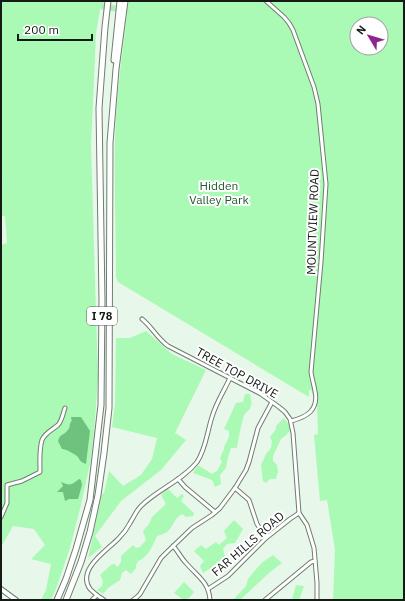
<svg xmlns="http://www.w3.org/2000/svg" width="405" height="601" font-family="'IBM Plex Sans',sans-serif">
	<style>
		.green { fill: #aafab6; fill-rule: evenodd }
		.water { fill: #6fc17e }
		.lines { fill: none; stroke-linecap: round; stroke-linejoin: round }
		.street-tunnel { stroke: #c8d6c9; stroke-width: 3; stroke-dasharray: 3 1.5; stroke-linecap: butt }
		.street-casing { stroke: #707d71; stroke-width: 5 }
		.secondary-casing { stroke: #707d71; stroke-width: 6 }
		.highway-casing { stroke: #707d71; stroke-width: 7 }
		.street { stroke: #fff; stroke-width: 3 }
		.secondary { stroke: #fff; stroke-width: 4 }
		.highway { stroke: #fff; stroke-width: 5 }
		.labels { text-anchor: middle; stroke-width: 4; stroke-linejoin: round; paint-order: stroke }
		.shield { fill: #fff; stroke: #5b5f5c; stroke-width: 1 }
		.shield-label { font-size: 11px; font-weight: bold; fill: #151a16 }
		.park-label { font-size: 12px; fill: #205a2d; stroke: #fff }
		.street-label { font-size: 12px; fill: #151a16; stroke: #fff }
	</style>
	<rect width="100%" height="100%" fill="#e7f7e9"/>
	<!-- green -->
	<g class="green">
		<path d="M1,1H103V2L127,9L129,1H404V600H333L335,550L327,500L320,501L314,435L318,434L317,404L311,390H309V397L118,282L116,277C116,232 114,186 115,140C116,98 122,56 127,14L100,9L96,34L91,146L98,377L94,433L90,464L81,505L70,548L56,589L51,600H41L46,590L51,564L31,559L45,545L34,529L13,526L1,547V245L7,243L5,216H1V183L3,181L1,179ZM357,24H381V48H357ZM327,207L322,267L319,268L322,208Z"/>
		<polygon points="146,331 172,354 206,370 175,433 186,440 161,470 121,501 95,536 102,547 88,558 102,494 104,493 109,471 123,486 141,475 152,459 157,438 112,427 115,404 116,338 130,338"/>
		<path d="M245,394H250C251,400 253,405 249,410C248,411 246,412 245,414C242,418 238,442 237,448H231L228,457L226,468L220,475L221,484L215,487L212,480L193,473L198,465L212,474L217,471L222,462L220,458L224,449V447L229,437V431L224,429L236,403L243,402Z"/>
		<polygon points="284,418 292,429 286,435 281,439 273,456 273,461 277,465 278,471 276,479 270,479 266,483 263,481 261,465 266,454 271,448 272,441 270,437 276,429 276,426"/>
		<path d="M168,489L177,498L182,494L184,496L181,501L194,513L193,516L186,517L183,514C174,517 174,526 167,532C164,534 160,535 157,536C153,545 148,558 138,561L136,565V568L131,574L126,570L122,573L120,580L108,588L103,594L97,590L102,586L103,581L100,575L111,565L114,564L118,567L121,562V556L133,545L136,548L140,547L146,540L143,531L149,524L152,517L166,504L161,495Z"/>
		<polygon points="234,520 243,529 235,543 227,544 223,549 225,557 214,566 203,573 200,566 204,561 194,551 201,545 206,549 216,542 219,545 227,538 224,531"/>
		<polygon points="273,555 282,563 270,572 240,600 234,600 234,599 246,586 248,579 257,568 263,562"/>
		<polygon points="184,582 194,592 189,598 184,600 174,593"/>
		<polygon points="296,585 304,586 299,600 292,600"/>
	</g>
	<!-- water -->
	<g class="water">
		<path d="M71,417H81L90,431L86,464C81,462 80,461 78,457C75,454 66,449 62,449L58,441C60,433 63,436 67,431C70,428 69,428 70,424C72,419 72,423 71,417Z"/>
		<path d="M79,479L81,480L82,485L78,499H69L65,501L63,492H57L63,486L61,482C70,486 72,485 79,479Z"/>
	</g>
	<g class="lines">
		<!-- street-tunnel -->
		<polyline class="street-tunnel" points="102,6 129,13"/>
		<!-- street casing -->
		<g class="street-casing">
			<g id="street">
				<path d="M266,1L284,17L289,23L293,30L314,87L318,104L326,184L321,262L311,372C312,379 314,385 315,391C319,410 307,417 291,421"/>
				<path d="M142,319C152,327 157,338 168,346L261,394L279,407L285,412L290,419L293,433L299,513L307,525L314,548L317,583V600"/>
				<polyline points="178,479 185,487 215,512"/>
				<polyline points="235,488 249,500 257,524 266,538"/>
				<path d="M1,517L7,503V485L22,481L40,472C40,462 39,450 42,440C45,433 52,430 58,425C62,421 63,413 65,408"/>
				<path d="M173,546C178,551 181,558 186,563C197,576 209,582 210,600"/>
				<polyline points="208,589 228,576 266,538 290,519 299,513"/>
				<polyline points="92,600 97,595"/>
				<path d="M104,600C99,597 94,593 90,589C76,569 108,550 119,538C123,534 127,529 130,523C134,517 136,511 141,506C157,490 183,480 197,462C206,449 207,432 212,417C216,403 224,391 230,378"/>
				<polyline points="133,600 137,597 140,594 161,558 167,552 192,528 212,515 220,508 235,488 246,470 249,462 258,428 272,402"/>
				<polyline points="265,600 311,562 315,561"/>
			</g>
		</g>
		<!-- secondary casing -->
		<g class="secondary-casing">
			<polyline id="secondary" points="1,589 16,600"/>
		</g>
		<!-- highway casing -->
		<g class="highway-casing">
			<g id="highway">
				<polyline points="114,60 120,1"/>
				<polyline points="57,600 66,579 76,549 90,500 101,405 102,301 99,108 105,27 108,1"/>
				<polyline points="66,600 81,562 90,532 98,495 104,453 109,408 110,143 116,69 125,1"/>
			</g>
		</g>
		<!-- street -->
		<use href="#street" class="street"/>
		<!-- secondary -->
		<use href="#secondary" class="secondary"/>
		<!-- highway -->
		<use href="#highway" class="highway"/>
	</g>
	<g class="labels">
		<!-- shield labels -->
		<rect class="shield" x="87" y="307" width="30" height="18" rx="3"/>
		<g class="shield-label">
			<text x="102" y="320">I 78</text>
		</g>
		<!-- park labels -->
		<g class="park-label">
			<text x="219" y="190">Hidden<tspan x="219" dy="14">Valley Park</tspan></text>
		</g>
		<!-- street labels -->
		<g class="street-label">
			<text transform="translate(313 222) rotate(-88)" y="4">MOUNTVIEW ROAD</text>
			<text transform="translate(237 373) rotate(29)" y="4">TREE TOP DRIVE</text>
			<text transform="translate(248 544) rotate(-41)" y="4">FAR HILLS ROAD</text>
		</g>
	</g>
	<!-- border -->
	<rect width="405" height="601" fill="none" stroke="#151a16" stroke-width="4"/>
	<!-- north arrow -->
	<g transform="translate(369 36) rotate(308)"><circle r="19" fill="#ffffff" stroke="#a1a3a2"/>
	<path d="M0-3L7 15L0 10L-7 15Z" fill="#8d268c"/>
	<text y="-6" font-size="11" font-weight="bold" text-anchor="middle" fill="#151a16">N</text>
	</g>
	<!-- scale -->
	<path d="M18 34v6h74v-6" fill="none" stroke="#151a16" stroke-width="2"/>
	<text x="24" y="34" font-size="12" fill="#151a16" stroke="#ffffff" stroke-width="3" paint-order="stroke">200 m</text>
</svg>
